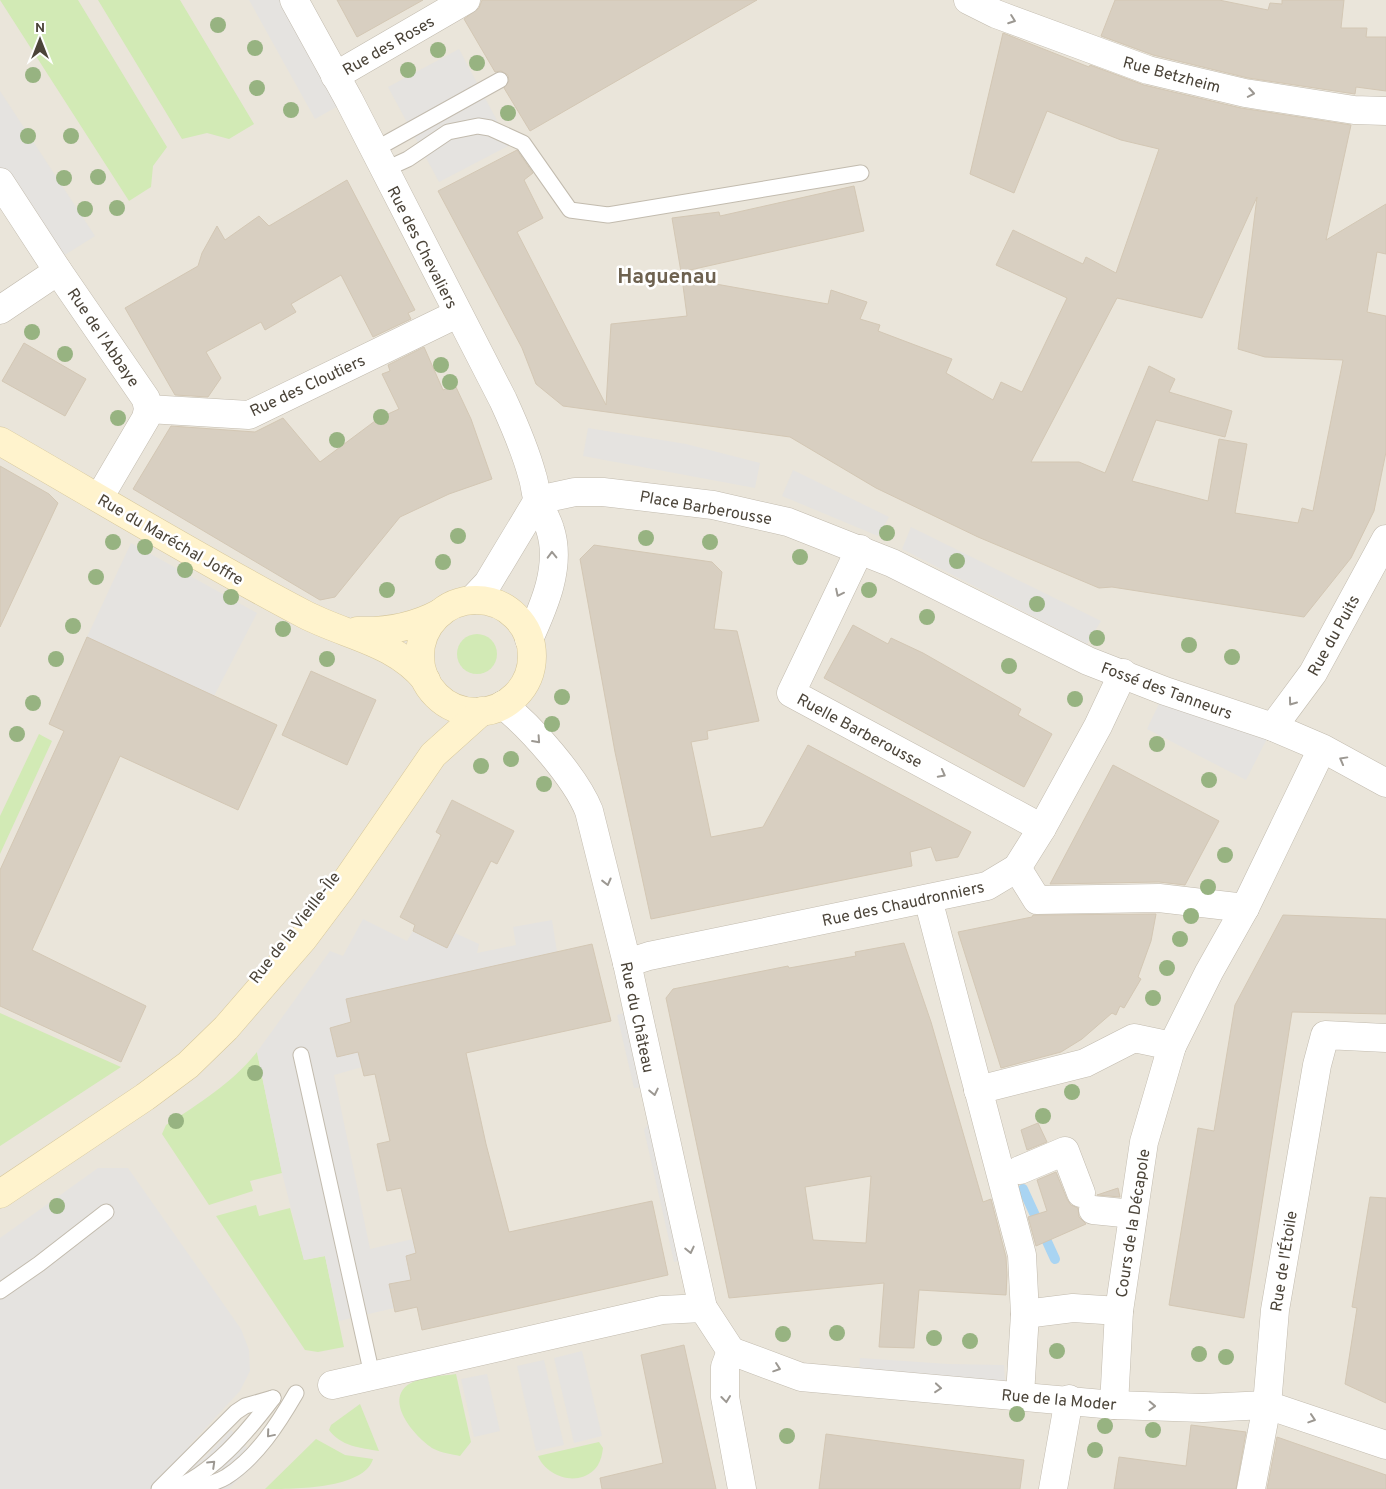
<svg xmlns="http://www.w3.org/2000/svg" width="1386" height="1489" font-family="Overpass,sans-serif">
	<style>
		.residential { fill: #eae5da }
		.green { fill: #d2eab5 }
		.parking { fill: #e5e3e0 }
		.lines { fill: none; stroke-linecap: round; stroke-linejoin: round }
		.stream { stroke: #a9d4f2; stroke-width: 10 }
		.building { fill: #d8cfc1; stroke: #d3c7b4; fill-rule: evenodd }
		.lane-casing { stroke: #c2bbae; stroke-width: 17 }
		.street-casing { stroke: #c2bbae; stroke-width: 29 }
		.secondary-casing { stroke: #d6c79b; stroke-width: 29 }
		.lane { stroke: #fff; stroke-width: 15 }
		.street { stroke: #fff; stroke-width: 28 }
		.secondary { stroke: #fff3cd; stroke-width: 28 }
		.tree { fill: #97b381 }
		.oneway { stroke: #9c9892 }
		.labels { text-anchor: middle; stroke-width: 5; stroke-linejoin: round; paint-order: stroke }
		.street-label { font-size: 16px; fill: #4b4439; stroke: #fff }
		.district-label { font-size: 21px; font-weight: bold; fill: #6e6250; stroke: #fff }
	</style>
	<rect width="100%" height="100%" fill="#f6f3ec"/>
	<!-- residential -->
	<rect class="residential" x="0" y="0" width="1386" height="1489"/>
	<!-- green -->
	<g class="green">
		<polygon points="0,0 78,0 167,147 153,166 151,187 129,201"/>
		<polygon points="98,0 180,0 254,124 229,139 207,133 182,139"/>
		<circle cx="477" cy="654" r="20"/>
		<polygon points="39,734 52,741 0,854 0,816"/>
		<polygon points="0,1013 121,1067 0,1146"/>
		<path d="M257,1052L282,1173L250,1181L253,1191L209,1205L162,1134L166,1125C200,1103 232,1083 257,1052Z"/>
		<polygon points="256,1205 259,1216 290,1208 304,1260 325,1256 344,1347 318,1352 305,1350 216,1216"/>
		<path d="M456,1374L471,1442L460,1456C452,1454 441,1453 434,1449C415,1438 380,1397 413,1382C425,1376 443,1376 456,1374Z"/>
		<path d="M360,1404L379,1451C361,1448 340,1446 329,1430L331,1425Z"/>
		<path d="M316,1439L345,1455L373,1459C364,1489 295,1489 265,1489Z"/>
		<path d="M599,1442L603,1448C602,1456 600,1464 594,1470C576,1487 546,1476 538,1456Z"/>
	</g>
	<!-- parking -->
	<g class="parking">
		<polygon points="249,0 294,0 349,100 315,119"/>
		<polygon points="459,49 510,145 439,182 388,87"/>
		<polygon points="0,91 95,236 55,261 0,176"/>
		<polygon points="588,428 686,444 760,463 755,488 583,456"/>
		<polygon points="793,470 889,517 878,536 782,496"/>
		<polygon points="911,527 1101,621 1087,644 902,549"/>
		<polygon points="131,543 257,613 214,696 87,637"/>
		<polygon points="1165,691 1273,727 1246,780 1147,729"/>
		<polygon points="363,919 407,941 413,931 431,940 455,933 479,944 477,953 516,945 513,927 552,920 557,952 346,999 351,1022 330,1028 337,1057 358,1052 362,1067 334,1075 370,1249 413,1239 416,1253 406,1256 411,1280 389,1284 394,1308 339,1321 325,1256 304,1260 282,1173 257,1052 330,951 343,956"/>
		<polygon points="627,1012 644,1087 634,1088 617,1015"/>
		<polygon points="651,1120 683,1260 674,1262 644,1130"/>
		<polygon points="98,1168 128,1168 241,1329 249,1350 250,1371 240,1391 189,1446 201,1461 231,1430 259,1461 228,1489 0,1489 0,1238"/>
		<polygon points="582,1351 602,1436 574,1443 554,1358"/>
		<polygon points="860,1358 948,1364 1004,1365 1005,1382 859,1372"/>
		<polygon points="544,1360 564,1445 536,1451 517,1366"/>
		<polygon points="487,1374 500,1431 474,1437 461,1379"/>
	</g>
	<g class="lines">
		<!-- stream -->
		<polyline class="stream" points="1023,1189 1055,1259"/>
	</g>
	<!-- building -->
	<g class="building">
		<polygon points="337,0 423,0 357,37"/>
		<polygon points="482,0 757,0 530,131 504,88 509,81 508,75 501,71 495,72 464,19 479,8"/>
		<polygon points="1115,0 1219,0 1268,10 1270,3 1282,4 1282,0 1344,0 1341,28 1367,28 1366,37 1386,37 1386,91 1356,87 1355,94 1248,78 1153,55 1101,36"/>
		<path d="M1003,33L1089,67L1090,65L1144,85L1241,108L1351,125L1326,240L1386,204V254L1377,252L1367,312L1386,316V452L1374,511L1351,558L1304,617L1112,587L1099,588L978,537L876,488L790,437L563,406L536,384L522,348L438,191L517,150L533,173L524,180L543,218L517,232L606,405L611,324L687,316L682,278L828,304L831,290L867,302L860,319L880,325L878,331L952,359L946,373L993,400L1001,382L1022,392L1067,298L996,265L1013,230L1083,264L1086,257L1116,273L1159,149L1121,140L1047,111L1014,193L970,174ZM1257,197L1238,349L1265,357L1343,360L1313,511L1302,508L1298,523L1235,513L1247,444L1219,439L1208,501L1132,481L1156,420L1225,437L1232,411L1169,392L1175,379L1149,366L1105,473L1079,462H1031L1117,298L1202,318Z"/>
		<polygon points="347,180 415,310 408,313 411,319 373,337 341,275 291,304 296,312 265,330 261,322 206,352 221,378 208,397 175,395 125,308 198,266 202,253 217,226 225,240 259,216 269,226"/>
		<polygon points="854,186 864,231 681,272 672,218 719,212 720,216"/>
		<polygon points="24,343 86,379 65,416 2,381"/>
		<polygon points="424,347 443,390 455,385 471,419 492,479 449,494 400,517 335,597 320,600 133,489 171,426 255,432 283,418 320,462 379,418 399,409 382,374 390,371 388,365"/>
		<polygon points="0,466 49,494 58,503 0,627"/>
		<polygon points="594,545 712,562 722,572 714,629 737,631 759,721 707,731 708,739 691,742 711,837 763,827 808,745 971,832 958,857 936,861 931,847 910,852 912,866 651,919 615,752 580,559"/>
		<polygon points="853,625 888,644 891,638 923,653 1021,709 1018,715 1052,734 1024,787 824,678"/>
		<polygon points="87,637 277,725 238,810 120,756 32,950 146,1006 121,1062 0,1006 0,870 64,731 49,724"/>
		<polygon points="311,671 376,700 347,765 282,735"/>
		<polygon points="1113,765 1219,821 1185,885 1159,882 1050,884"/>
		<polygon points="452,800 514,831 497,864 491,861 447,948 413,931 415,925 400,917 441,835 436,832"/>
		<polygon points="1156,914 1151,941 1138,977 1141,979 1124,1008 1120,1006 1116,1015 1112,1013 1082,1039 1061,1052 1001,1068 958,932 1032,917 1033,915"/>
		<polygon points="1283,915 1386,919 1386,1014 1292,1012 1244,1318 1169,1305 1198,1128 1214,1131 1235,1005"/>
		<path d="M904,943L931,1022L983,1202L991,1199L1006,1257L1007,1275L1006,1295L919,1290L914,1348L879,1347L884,1283L729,1298L666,998L673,989L788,966L789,968L856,956L855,952ZM871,1176L866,1243L813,1240L805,1187Z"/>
		<polygon points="592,944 611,1021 466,1053 486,1144 509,1232 652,1201 668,1275 422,1330 417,1307 395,1312 389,1284 411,1280 406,1256 416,1253 401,1188 387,1191 377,1144 390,1141 375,1074 364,1076 358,1052 337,1057 330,1028 351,1022 346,999"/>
		<polygon points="1038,1123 1047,1142 1027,1150 1021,1130"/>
		<polygon points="1056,1172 1067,1199 1071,1205 1078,1208 1079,1217 1086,1224 1036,1246 1028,1217 1047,1211 1037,1180"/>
		<polygon points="1118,1188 1120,1197 1097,1195"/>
		<polygon points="1370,1197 1386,1198 1386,1403 1345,1384 1357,1308 1352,1307"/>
		<polygon points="684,1345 716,1489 602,1489 600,1478 663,1463 641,1355"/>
		<polygon points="1191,1425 1246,1432 1236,1489 1114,1489 1119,1457 1186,1466"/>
		<polygon points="826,1434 1024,1460 1020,1489 819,1489"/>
		<polygon points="1277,1437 1386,1475 1386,1489 1267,1489"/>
	</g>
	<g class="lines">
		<!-- lane casing -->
		<g class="lane-casing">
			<g id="lane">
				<polyline points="374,150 500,80"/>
				<polyline points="384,170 408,159 448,132 478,126 490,128 523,143 570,210 608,215 861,173"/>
				<polyline points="301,1055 372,1375"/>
				<polyline points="0,1291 39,1264 106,1212"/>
				<polyline points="159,1489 236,1412 245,1406 273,1398"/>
				<path d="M171,1489C211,1476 248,1431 273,1398"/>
				<path d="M193,1489C203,1486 216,1483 226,1477C257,1457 278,1424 296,1393"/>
			</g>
		</g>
		<!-- street casing -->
		<g class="street-casing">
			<g id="street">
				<path d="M294,0L349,100L503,400C514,424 525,449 532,475C535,483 535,493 538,501C541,510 547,519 550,529C562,566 544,606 529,639"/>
				<polyline points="968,0 996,14 1148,70 1245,93 1354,110 1386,111"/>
				<polyline points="335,76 466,0"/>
				<polyline points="0,182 58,271 146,399 148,409 146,418 99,498"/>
				<polyline points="0,310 58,271"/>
				<polyline points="148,409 249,415 457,314"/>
				<polyline points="860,549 791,693 1042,828"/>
				<polyline points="472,600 488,583 538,500 575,492 603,492 713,505 788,522 892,563 1088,661 1165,691 1273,727 1322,748 1386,783"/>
				<path d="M503,705C531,727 576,778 589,811L627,963L703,1308L731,1351"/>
				<polyline points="1273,727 1313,673 1386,539"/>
				<polyline points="1017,868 1037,900 1159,898 1245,908"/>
				<polyline points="928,899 1022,1255 1025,1314 1020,1395"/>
				<polyline points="627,963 649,956 987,886 1017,868 1042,828 1098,726 1123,673"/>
				<polyline points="978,1090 1085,1063 1134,1038 1172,1046"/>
				<polyline points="1020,1170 1065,1151 1081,1193"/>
				<polyline points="1093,1210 1133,1214"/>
				<polyline points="1025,1314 1073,1308 1119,1311"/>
				<polyline points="731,1351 801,1377 1114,1405 1203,1408 1267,1405 1386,1445"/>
				<polyline points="731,1351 725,1367 725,1397 742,1489"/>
				<polyline points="332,1385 662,1310 703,1308"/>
				<polyline points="1114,1405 1119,1311 1144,1142 1172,1046 1209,972 1245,908 1317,759"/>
				<polyline points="1053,1489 1069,1399"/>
				<polyline points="1251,1489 1267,1405 1275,1310 1317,1065 1325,1035 1386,1038"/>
			</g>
		</g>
		<!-- secondary casing -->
		<g class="secondary-casing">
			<g id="secondary">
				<path d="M0,441C101,499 201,560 304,614C346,636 394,641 426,680"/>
				<circle cx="476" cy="656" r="56"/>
				<path d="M357,631C386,632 414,627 440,613"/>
				<polyline points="0,1194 145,1097 188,1065 226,1028 303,939 342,887 433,755 482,711"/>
			</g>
		</g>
		<!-- lane -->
		<use href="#lane" class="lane"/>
		<!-- street -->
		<use href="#street" class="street"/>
		<!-- secondary -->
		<use href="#secondary" class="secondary"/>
	</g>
	<!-- trees -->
	<g class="tree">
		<circle cx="218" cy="25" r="8"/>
		<circle cx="255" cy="48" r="8"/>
		<circle cx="438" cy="50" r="8"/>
		<circle cx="477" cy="63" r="8"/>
		<circle cx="408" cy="70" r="8"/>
		<circle cx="33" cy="75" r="8"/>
		<circle cx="257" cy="88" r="8"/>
		<circle cx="291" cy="110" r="8"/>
		<circle cx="508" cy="113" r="8"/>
		<circle cx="28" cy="136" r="8"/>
		<circle cx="71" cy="136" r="8"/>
		<circle cx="98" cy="177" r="8"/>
		<circle cx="64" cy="178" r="8"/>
		<circle cx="117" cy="208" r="8"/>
		<circle cx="85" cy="209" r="8"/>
		<circle cx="32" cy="332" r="8"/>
		<circle cx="65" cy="354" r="8"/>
		<circle cx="441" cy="365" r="8"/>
		<circle cx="450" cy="382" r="8"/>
		<circle cx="381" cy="417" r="8"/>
		<circle cx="118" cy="418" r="8"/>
		<circle cx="337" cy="440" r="8"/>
		<circle cx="887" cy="533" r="8"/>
		<circle cx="458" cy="536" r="8"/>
		<circle cx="646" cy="538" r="8"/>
		<circle cx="113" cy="542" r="8"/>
		<circle cx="710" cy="542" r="8"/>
		<circle cx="145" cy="547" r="8"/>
		<circle cx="800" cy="557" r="8"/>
		<circle cx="957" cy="561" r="8"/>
		<circle cx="443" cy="562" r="8"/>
		<circle cx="185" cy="570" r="8"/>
		<circle cx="96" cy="577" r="8"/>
		<circle cx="387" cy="590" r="8"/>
		<circle cx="869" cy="590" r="8"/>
		<circle cx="231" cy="597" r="8"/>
		<circle cx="1037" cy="604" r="8"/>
		<circle cx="927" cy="617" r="8"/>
		<circle cx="73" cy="626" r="8"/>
		<circle cx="283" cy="629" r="8"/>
		<circle cx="1097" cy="638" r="8"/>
		<circle cx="1189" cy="645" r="8"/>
		<circle cx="1232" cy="657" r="8"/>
		<circle cx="56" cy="659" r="8"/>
		<circle cx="327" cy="659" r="8"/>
		<circle cx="1009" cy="666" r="8"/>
		<circle cx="562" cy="697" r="8"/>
		<circle cx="1075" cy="699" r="8"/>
		<circle cx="33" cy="703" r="8"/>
		<circle cx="552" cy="724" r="8"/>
		<circle cx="17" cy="734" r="8"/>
		<circle cx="1157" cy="744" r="8"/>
		<circle cx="511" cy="759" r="8"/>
		<circle cx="481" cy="766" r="8"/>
		<circle cx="1209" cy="780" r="8"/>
		<circle cx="544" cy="784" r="8"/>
		<circle cx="1225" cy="855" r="8"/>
		<circle cx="1208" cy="887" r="8"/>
		<circle cx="1191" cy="916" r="8"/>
		<circle cx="1180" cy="939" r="8"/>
		<circle cx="1167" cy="968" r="8"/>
		<circle cx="1153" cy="998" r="8"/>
		<circle cx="255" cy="1073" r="8"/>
		<circle cx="1072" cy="1092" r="8"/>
		<circle cx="1043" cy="1116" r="8"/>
		<circle cx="176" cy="1121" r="8"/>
		<circle cx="57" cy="1206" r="8"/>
		<circle cx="837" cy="1333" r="8"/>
		<circle cx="783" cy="1334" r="8"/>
		<circle cx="934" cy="1338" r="8"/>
		<circle cx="970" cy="1341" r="8"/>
		<circle cx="1057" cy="1351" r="8"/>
		<circle cx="1199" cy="1354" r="8"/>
		<circle cx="1226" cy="1357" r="8"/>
		<circle cx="1017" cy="1414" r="8"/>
		<circle cx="1105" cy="1426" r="8"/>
		<circle cx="1153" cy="1430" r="8"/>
		<circle cx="787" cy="1436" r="8"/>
		<circle cx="1095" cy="1450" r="8"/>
	</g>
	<!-- one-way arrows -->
	<defs><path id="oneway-chevron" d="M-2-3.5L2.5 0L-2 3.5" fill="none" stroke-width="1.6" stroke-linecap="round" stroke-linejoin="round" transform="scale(1.25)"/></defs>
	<g class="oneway">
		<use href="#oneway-chevron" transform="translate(1012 20) rotate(20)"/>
		<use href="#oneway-chevron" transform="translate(1251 93) rotate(10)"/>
		<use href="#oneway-chevron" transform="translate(552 555) rotate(-91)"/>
		<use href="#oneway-chevron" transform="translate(839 593) rotate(116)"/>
		<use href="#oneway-chevron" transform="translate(1292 702) rotate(126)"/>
		<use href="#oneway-chevron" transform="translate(537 740) rotate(48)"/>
		<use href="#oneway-chevron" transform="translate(1343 760) rotate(-151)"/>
		<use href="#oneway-chevron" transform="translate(942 774) rotate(28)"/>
		<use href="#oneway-chevron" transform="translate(607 882) rotate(76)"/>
		<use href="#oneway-chevron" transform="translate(654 1092) rotate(78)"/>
		<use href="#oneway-chevron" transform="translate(690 1250) rotate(77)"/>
		<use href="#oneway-chevron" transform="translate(777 1368) rotate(19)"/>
		<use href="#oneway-chevron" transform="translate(938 1388) rotate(5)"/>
		<use href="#oneway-chevron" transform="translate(726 1399) rotate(83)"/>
		<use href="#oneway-chevron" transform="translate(1152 1406) rotate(2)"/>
		<use href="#oneway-chevron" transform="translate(1312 1419) rotate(18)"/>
		<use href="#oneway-chevron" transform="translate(270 1434) rotate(130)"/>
		<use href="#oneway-chevron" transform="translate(212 1464) rotate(-44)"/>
	</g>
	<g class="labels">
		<!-- street labels -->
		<g class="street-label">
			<text transform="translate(388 45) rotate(-30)" y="6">Rue des Roses</text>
			<text transform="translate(1172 74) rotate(15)" y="6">Rue Betzheim</text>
			<text transform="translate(423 247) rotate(63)" y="6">Rue des Chevaliers</text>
			<text transform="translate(104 337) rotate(56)" y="6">Rue de l'Abbaye</text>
			<text transform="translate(307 385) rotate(-25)" y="6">Rue des Cloutiers</text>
			<text transform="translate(706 507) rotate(10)" y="6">Place Barberousse</text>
			<text transform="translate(171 539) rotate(30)" y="6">Rue du Maréchal Joffre</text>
			<text transform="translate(1333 635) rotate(-61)" y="6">Rue du Puits</text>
			<text transform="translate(1167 690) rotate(20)" y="6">Fossé des Tanneurs</text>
			<text transform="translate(860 730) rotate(28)" y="6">Ruelle Barberousse</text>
			<text transform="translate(903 903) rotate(-12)" y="6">Rue des Chaudronniers</text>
			<text transform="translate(294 927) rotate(-52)" y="6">Rue de la Vieille-Île</text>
			<text transform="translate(638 1017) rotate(78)" y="6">Rue du Château</text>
			<text transform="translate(1132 1223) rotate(-81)" y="6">Cours de la Décapole</text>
			<text transform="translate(1283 1261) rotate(-81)" y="6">Rue de l'Étoile</text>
			<text transform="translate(1059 1399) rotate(5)" y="6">Rue de la Moder</text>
		</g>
		<!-- district labels -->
		<g class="district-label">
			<text x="667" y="283">Haguenau</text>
		</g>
	</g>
	<!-- north arrow -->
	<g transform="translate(40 40)" stroke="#ffffff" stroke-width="4" paint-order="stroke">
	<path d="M0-4L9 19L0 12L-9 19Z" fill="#4b4439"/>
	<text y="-8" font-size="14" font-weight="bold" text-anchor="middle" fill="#4b4439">N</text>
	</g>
</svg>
